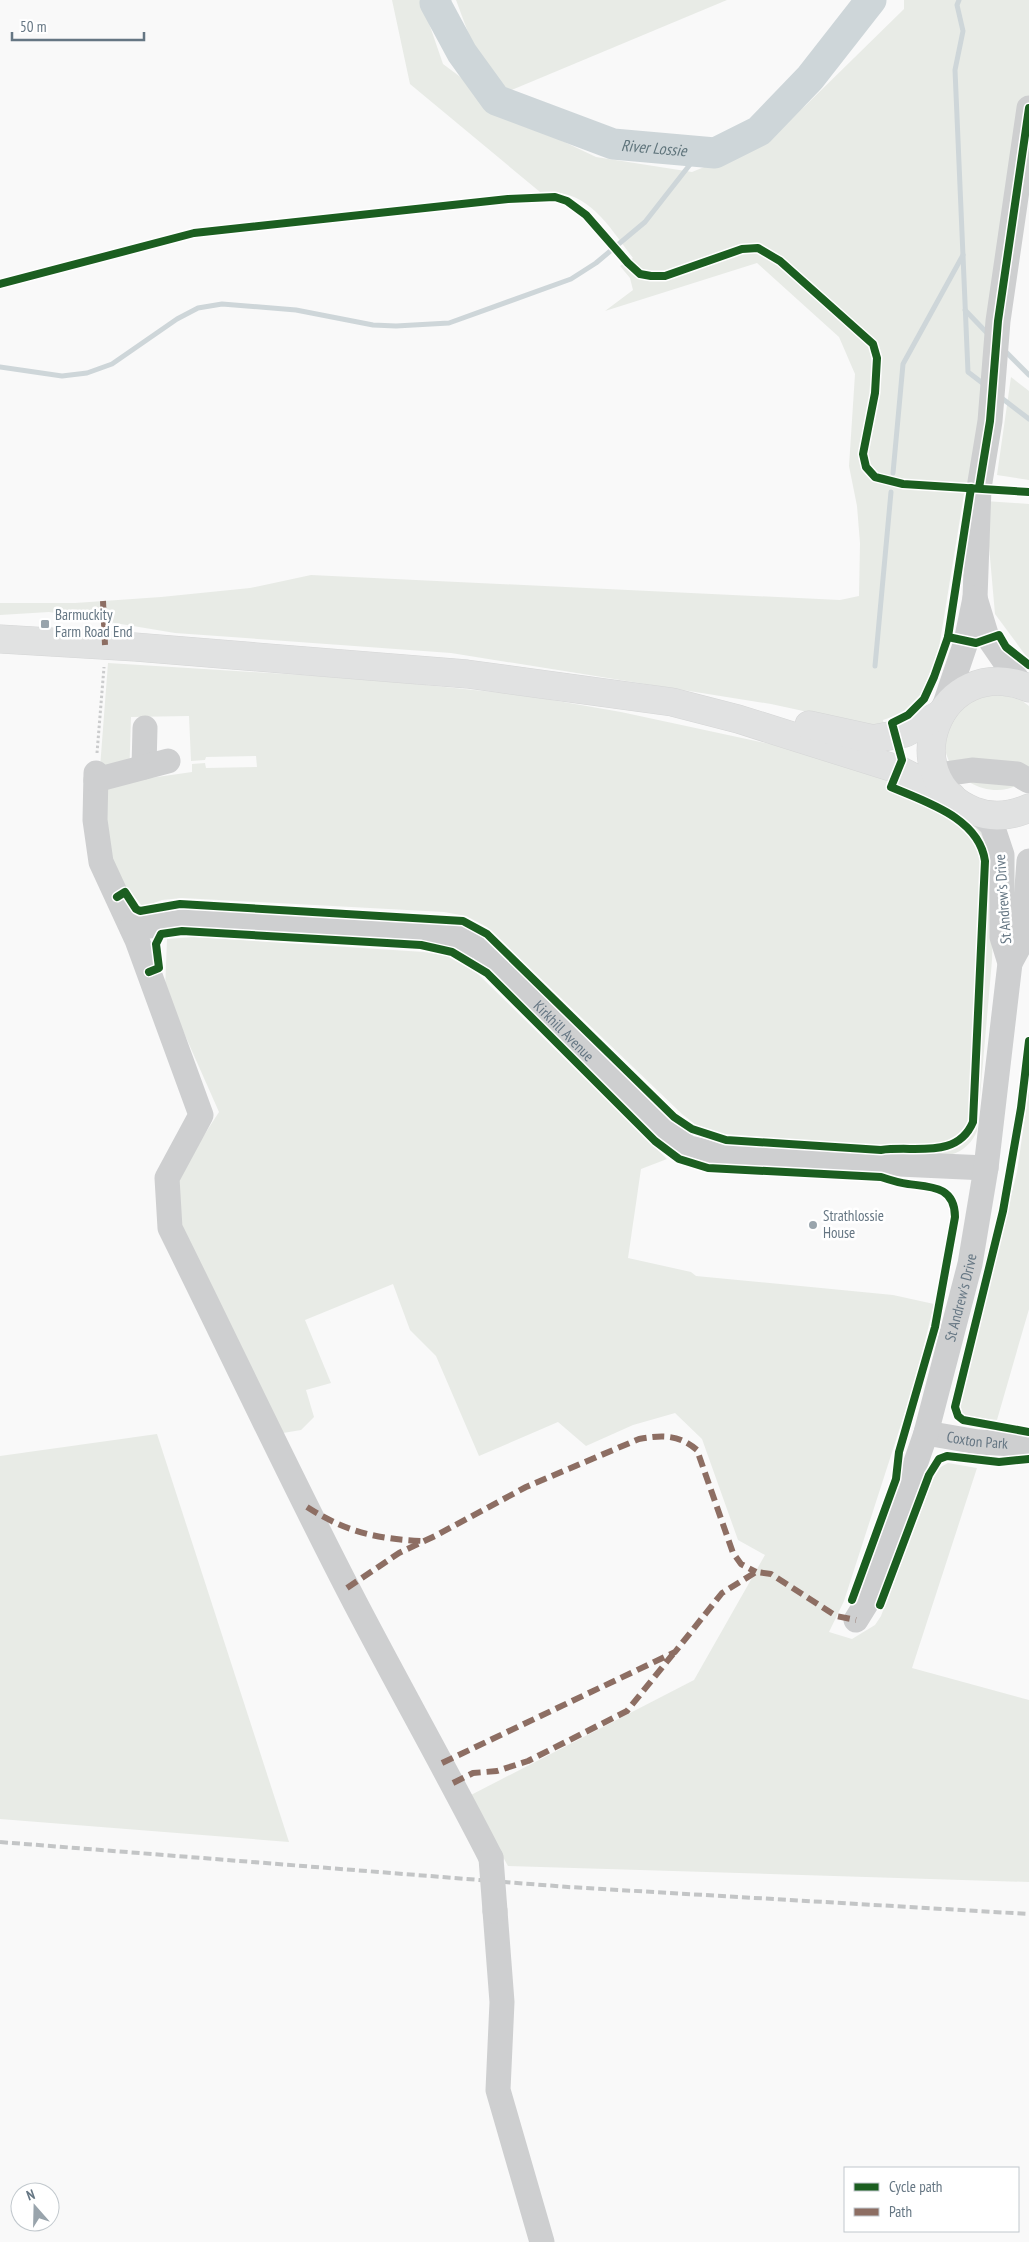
<svg xmlns="http://www.w3.org/2000/svg" width="1029" height="2242" font-family="'PT Sans Narrow',sans-serif">
	<style>
		.green { fill: #e8ebe6; fill-rule: evenodd }
		.lines { fill: none; stroke-linecap: round; stroke-linejoin: round }
		.stream { stroke: #ced6d9; stroke-width: 5 }
		.river { stroke: #ced6d9; stroke-width: 31 }
		.highway-casing { stroke: #d5d6d6; stroke-width: 29 }
		.path { stroke: #cbcccd; stroke-width: 3; stroke-dasharray: 2.5 2.5; stroke-linecap: butt }
		.minor { stroke: #cecfd0; stroke-width: 25 }
		.highway { stroke: #e1e2e2; stroke-width: 28 }
		.rail { stroke: #c3c5c6; stroke-width: 4; stroke-dasharray: 8 4; stroke-linecap: butt }
		.minor-bridge { stroke: #cecfd0; stroke-width: 25 }
		.quiet { stroke: #8d6e63; stroke-width: 6; stroke-dasharray: 12 6; stroke-linecap: butt }
		.cycleway-casing { stroke: #fff; stroke-width: 11 }
		.cycleway { stroke: #1b5e20; stroke-width: 8 }
		.poi-dot { fill: #99a4ac; stroke: #fff; stroke-width: 2 }
		.labels { text-anchor: middle; stroke-width: 5; stroke-linejoin: round; paint-order: stroke }
		.poi-label { font-size: 15px; fill: #657683; stroke: #fff; text-anchor: start }
		.street-label { font-size: 15px; fill: #657683; stroke: #fff }
		.water-label { font-size: 16px; font-style: italic; fill: #60757c; stroke: #fff }
	</style>
	<rect width="100%" height="100%" fill="#f9f9f9"/>
	<!-- green -->
	<g class="green">
		<path d="M392,0H421L443,64L518,120L596,157L692,172L758,145L805,106L904,9V0H1029V108L979,488L964,494L938,654L919,698L906,712L883,720L884,726L877,727L771,704L451,653L175,633L49,612L0,615V603H75L161,597L250,588L311,575L840,600L859,596L860,543L857,506L849,466L855,374L839,337L757,263L605,311L633,290L630,278L620,266L633,258C607,224 588,188 540,192L410,84Z"/>
		<polygon points="456,0 727,0 507,92 472,43"/>
		<polygon points="1011,377 1029,391 1029,480 997,475"/>
		<polygon points="985,501 1029,504 1029,660 995,614"/>
		<path d="M108,663L367,679L523,695L621,712L775,745L885,778L979,825L986,835L995,871L992,960L977,1131C961,1169 914,1156 881,1155V1146L724,1134L696,1125L682,1114L487,927L466,916L444,912L182,898L162,900L143,907L129,890L123,893L107,847L100,768ZM189,716L191,761L205,760L206,757L256,756L257,767L206,768L205,763L192,764V772L129,781L131,717Z"/>
		<path d="M992,692L1021,700L1029,706V776C998,811 932,775 947,730C948,725 952,720 955,717C957,713 960,706 963,703C969,698 983,695 992,692Z"/>
		<polygon points="194,937 424,952 447,956 477,973 667,1159 641,1169 628,1258 691,1272 696,1276 893,1295 934,1304 916,1378 844,1601 829,1632 852,1639 875,1625 881,1616 937,1469 948,1463 977,1468 912,1668 1029,1700 1029,1882 508,1866 469,1796 694,1680 765,1555 738,1540 702,1439 675,1413 633,1425 586,1446 558,1422 479,1456 436,1356 410,1330 393,1284 305,1320 331,1383 306,1390 314,1417 301,1430 283,1433 178,1219 175,1180 219,1112 165,990 167,939"/>
		<polygon points="1029,1089 1029,1309 997,1420 963,1416 959,1400 1017,1172"/>
		<polygon points="157,1434 289,1842 0,1819 0,1456"/>
	</g>
	<g class="lines">
		<!-- stream -->
		<g class="stream">
			<polyline points="959,0 957,5 963,31 955,70 968,372 985,385"/>
			<polyline points="965,310 988,334"/>
			<polyline points="1005,351 1029,375"/>
			<polyline points="0,367 62,376 87,373 112,364 177,319 198,308 222,304 296,310 373,325 396,326 449,323 571,279 596,263 645,222 699,153"/>
			<polyline points="999,396 1029,419"/>
			<polyline points="893,473 903,364 963,255"/>
			<polyline points="875,666 891,492"/>
		</g>
		<!-- river -->
		<path class="river" id="s1" d="M436,0L435,3L462,53L496,100L613,144L715,153L759,131L810,78L871,0"/>
		<!-- highway casing -->
		<g class="highway-casing">
			<g id="highway">
				<polyline points="0,639 135,647 467,674 672,702 738,719 897,769 952,797"/>
				<path d="M1029,688C938,651 892,779 974,811C992,818 1011,816 1029,808"/>
				<polyline points="809,725 873,739 905,733 941,714"/>
			</g>
		</g>
		<!-- path -->
		<polyline class="path" points="97,753 104,667"/>
		<!-- minor -->
		<g class="minor">
			<polyline points="975,598 979,488 990,421 998,321 1029,108"/>
			<polyline points="943,710 966,642 975,598 986,634 1021,685"/>
			<polyline points="144,767 145,728"/>
			<path d="M96,773L95,820L101,862L137,940L201,1115L167,1178L170,1228C230,1349 287,1471 349,1591C395,1680 445,1768 491,1858"/>
			<polyline points="918,778 972,770 1017,774 1029,781"/>
			<polyline points="96,780 168,761"/>
			<path id="s2" d="M132,928L208,919L452,935L481,948L661,1129L689,1148L725,1156L986,1168"/>
			<polyline points="1010,963 1023,939 1029,861"/>
			<path id="s3" d="M926,1433L978,1442L1029,1445"/>
			<path id="s4" d="M856,1620L869,1599L926,1433L970,1264L986,1168L1010,963L1002,937V855L992,825L979,813"/>
			<polyline points="495,1911 502,2002 498,2090 542,2242"/>
		</g>
		<!-- highway -->
		<use href="#highway" class="highway"/>
		<!-- rail -->
		<polyline class="rail" points="0,1842 568,1887 1029,1914"/>
		<!-- minor-bridge -->
		<polyline class="minor-bridge" points="491,1858 495,1911"/>
		<!-- quiet -->
		<g class="quiet">
			<polyline points="103,601 105,645"/>
			<path d="M307,1507C346,1532 377,1539 423,1541"/>
			<path d="M347,1588L399,1553L435,1536L526,1487L639,1439C662,1435 678,1434 697,1450L733,1553L741,1564L756,1572"/>
			<polyline points="442,1763 675,1652 722,1593 756,1572 771,1574 836,1616 856,1620"/>
			<polyline points="453,1783 473,1773 497,1771 528,1761 627,1711 673,1654"/>
		</g>
		<!-- cycleway casing -->
		<g class="cycleway-casing">
			<g id="cycleway">
				<polyline points="0,284 194,233 508,199 555,197 567,201 586,215 628,263 640,274 651,276 665,276 742,249 758,248 780,261 864,336 873,344 877,358 875,393 863,454 866,467 875,477 903,484 1029,492"/>
				<polyline points="979,488 990,421 998,321 1029,108"/>
				<polyline points="948,637 976,643 999,635 1006,647 1029,665"/>
				<path d="M117,897L125,892L136,909L140,911L180,904L463,921L487,934L674,1117L692,1129L726,1140L881,1150C914,1145 957,1160 973,1122L985,861C979,818 926,802 891,787L902,760L892,723L908,715L924,699L934,677L948,637L971,488"/>
				<path d="M149,972L159,968L156,944L161,934L182,931L421,945L452,952L487,973L655,1141L679,1159L708,1168L881,1177C890,1180 899,1183 908,1184C931,1187 955,1186 955,1217L935,1327L899,1452L896,1479L852,1600"/>
				<polyline points="1029,1041 1021,1108 1003,1211 955,1407 958,1416 963,1420 1029,1432"/>
				<polyline points="880,1605 929,1475 939,1459 947,1456 999,1462 1029,1459"/>
			</g>
		</g>
		<!-- cycleway -->
		<use href="#cycleway" class="cycleway"/>
	</g>
	<!-- markers -->
	<g class="poi-dot">
		<rect x="40" y="619" width="10" height="10" rx="2.5"/>
		<circle cx="813" cy="1225" r="5"/>
	</g>
	<g class="labels">
		<!-- poi labels -->
		<g class="poi-label">
			<text x="55" y="620">Barmuckity<tspan x="55" dy="17">Farm Road End</tspan></text>
			<text x="823" y="1221">Strathlossie<tspan x="823" dy="17">House</tspan></text>
		</g>
		<!-- street labels -->
		<g class="street-label">
			<text transform="translate(1003 899) rotate(-94)" y="5">St Andrew's Drive</text>
			<text dy="5" stroke="none"><textPath href="#s2" startOffset="470">Kirkhill Avenue</textPath></text>
			<text dy="5" stroke="none"><textPath href="#s4" startOffset="340">St Andrew's Drive</textPath></text>
			<text dy="5" stroke="none"><textPath href="#s3" startOffset="52">Coxton Park</textPath></text>
		</g>
		<!-- water labels -->
		<g class="water-label">
			<text dy="6" stroke="none"><textPath href="#s1" startOffset="284">River Lossie</textPath></text>
		</g>
	</g>
	<!-- legend -->
	<rect x="844" y="2167" width="175" height="65" fill="#ffffff" stroke="#c1c8cd"/>
	<rect x="854" y="2183" width="25" height="8" fill="#1b5e20" stroke="#c1c8cd"/>
	<text x="889" y="2192" font-size="15" fill="#657683">Cycle path</text>
	<rect x="854" y="2208" width="25" height="8" fill="#8d6e63" stroke="#c1c8cd"/>
	<text x="889" y="2217" font-size="15" fill="#657683">Path</text>
	<!-- north arrow -->
	<g transform="translate(35 2207) rotate(340)"><circle r="24" fill="#ffffff" stroke="#c1c8cd"/>
	<path d="M0-4L9 19L0 12L-9 19Z" fill="#99a4ac"/>
	<text y="-8" font-size="14" font-weight="bold" text-anchor="middle" fill="#657683">N</text>
	</g>
	<!-- scale -->
	<path d="M12 32v8h132v-8" fill="none" stroke="#657683" stroke-width="2.5"/>
	<text x="20" y="32" font-size="15" fill="#657683" stroke="#ffffff" stroke-width="4" paint-order="stroke">50 m</text>
</svg>
